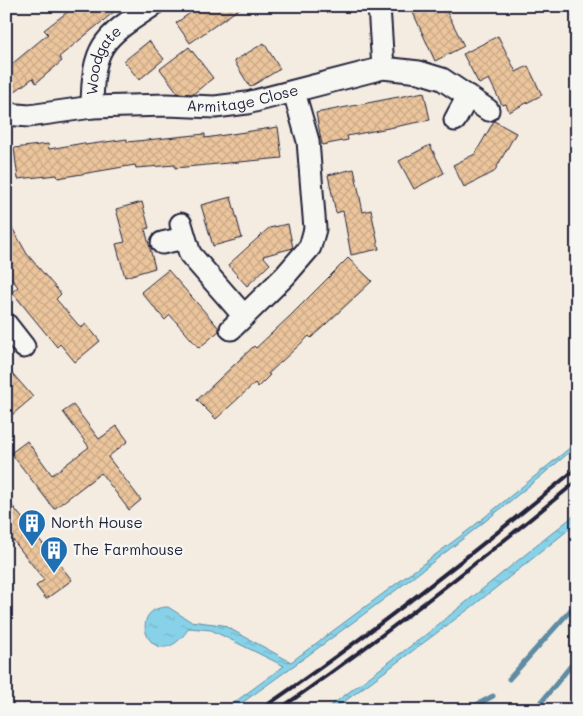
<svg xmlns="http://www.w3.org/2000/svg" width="583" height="716" font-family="Mali,sans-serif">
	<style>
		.water { fill: url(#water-ripples); stroke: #5f8ca3 }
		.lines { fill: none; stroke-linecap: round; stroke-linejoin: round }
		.stream { stroke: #5f8ca3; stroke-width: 5 }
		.building { fill: url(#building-cross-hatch); stroke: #22223b }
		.minor-casing { stroke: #22223b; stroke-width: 25 }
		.minor { stroke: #f6f6f2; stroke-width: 21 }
		.rail { stroke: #22223b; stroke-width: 4 }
		.labels { text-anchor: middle; stroke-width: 5; stroke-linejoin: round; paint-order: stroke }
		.street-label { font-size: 15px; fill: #22223b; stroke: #f6f6f2 }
		.poi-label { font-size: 15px; fill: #22223b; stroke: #f6f6f2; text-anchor: start }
	</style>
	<defs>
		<pattern id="water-ripples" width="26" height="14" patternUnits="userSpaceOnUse" patternTransform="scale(1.25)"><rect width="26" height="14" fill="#87d2e8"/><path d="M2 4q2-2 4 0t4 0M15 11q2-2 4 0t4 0" fill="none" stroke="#74b4c8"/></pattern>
		<pattern id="building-cross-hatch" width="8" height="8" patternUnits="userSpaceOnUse" patternTransform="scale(1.25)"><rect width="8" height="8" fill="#ecc59c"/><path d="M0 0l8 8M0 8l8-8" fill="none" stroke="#caa987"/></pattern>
	</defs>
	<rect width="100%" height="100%" fill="#f4ece1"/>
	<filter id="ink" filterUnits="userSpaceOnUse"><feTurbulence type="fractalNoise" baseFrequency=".02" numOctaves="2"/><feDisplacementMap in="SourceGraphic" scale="10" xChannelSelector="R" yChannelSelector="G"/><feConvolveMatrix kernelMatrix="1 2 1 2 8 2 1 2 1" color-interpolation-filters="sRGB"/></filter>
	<g filter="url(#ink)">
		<!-- water -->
		<g class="water">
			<path d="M577,442V446C466,540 350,626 232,710H224L284,666L211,630L189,628C154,681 122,607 168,607L190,621L223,625L291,662L470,529Z"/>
			<polygon points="577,513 577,523 473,606 333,710 325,710 424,636"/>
		</g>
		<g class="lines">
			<!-- stream -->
			<g class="stream">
				<polyline points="576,113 577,113"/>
				<polyline points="509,679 577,603"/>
				<polyline points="467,710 493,696"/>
				<polyline points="535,710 577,658"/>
			</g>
		</g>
		<!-- building -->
		<g class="building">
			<polygon points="75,6 121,6 59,57 62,61 36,83 33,78 6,98 6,69 48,34 44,30"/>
			<polygon points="200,6 243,6 190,43 176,23"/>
			<polygon points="410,6 444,6 464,46 435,61"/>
			<polygon points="498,36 516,72 528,66 542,95 509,112 506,104 502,105 489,79 479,84 463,54"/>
			<polygon points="149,41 164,59 139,80 124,61"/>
			<polygon points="264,43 280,69 250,87 234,61"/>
			<polygon points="189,47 213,78 193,94 178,93 160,69"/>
			<polygon points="424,92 430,120 347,136 348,140 322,145 316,113"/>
			<polygon points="494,121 516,133 494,172 464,187 453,165 475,154"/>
			<polygon points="278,127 282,158 175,168 175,165 136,168 135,165 58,178 57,175 18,179 14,148 48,144 49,149 84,143 85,145 127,139 127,142 205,134 205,138"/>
			<polygon points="430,145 444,173 414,189 399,161"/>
			<polygon points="354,169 363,212 371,210 379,249 351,255 343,211 336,213 328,175"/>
			<polygon points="231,197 242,238 213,246 201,205"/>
			<polygon points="142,202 149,228 145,229 155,268 125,277 116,244 125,242 116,209"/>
			<polygon points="6,217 27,254 61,294 56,299 81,328 86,324 100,341 75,362 60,344 57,347 12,292 18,287 6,271"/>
			<polygon points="288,224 293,248 263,256 270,264 247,286 228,265 269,228"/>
			<polygon points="348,258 372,281 311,338 309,336 268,374 270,375 258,387 255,383 216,419 197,400 254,346 256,348 290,316"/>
			<polygon points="168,270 219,328 219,331 199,348 170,315 165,320 141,292"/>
			<polygon points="6,366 33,397 6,420"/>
			<polygon points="73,405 99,439 117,426 128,441 108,457 141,500 129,510 101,473 54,509 11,453 27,441 52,475 89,447 63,412"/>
			<polygon points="6,498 72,580 46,599 36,586 44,580 6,531"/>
		</g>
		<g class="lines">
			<!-- minor casing -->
			<g class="minor-casing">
				<g id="minor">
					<polyline points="379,6 383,68"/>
					<path id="s1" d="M92,107C93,46 101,39 152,6"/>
					<path id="s2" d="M6,114L29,116L92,107L167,105L215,107L247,103L383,68L419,72L442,79L488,110"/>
					<polyline points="455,120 468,96"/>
					<polyline points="181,224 190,254 244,316"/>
					<polyline points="162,243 184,238"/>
					<polyline points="6,324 24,347"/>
					<polyline points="231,329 285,276 310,247 315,229 308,141 294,92"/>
				</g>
			</g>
			<!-- minor -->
			<use href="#minor" class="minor"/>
			<!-- rail -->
			<g class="rail">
				<path d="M260,710C370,635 474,552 577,468"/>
				<path d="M278,710C381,639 480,561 577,481"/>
			</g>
		</g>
	</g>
	<!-- icons -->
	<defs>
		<g id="building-pin" transform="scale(1.4375)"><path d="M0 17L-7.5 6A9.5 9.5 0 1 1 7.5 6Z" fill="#1f6fb2" stroke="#f6f6f2"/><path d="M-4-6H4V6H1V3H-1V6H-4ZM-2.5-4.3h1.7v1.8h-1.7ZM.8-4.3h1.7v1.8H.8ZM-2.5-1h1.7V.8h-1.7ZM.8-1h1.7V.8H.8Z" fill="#fff"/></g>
	</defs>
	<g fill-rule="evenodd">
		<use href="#building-pin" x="32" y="523"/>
		<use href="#building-pin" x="54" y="550"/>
	</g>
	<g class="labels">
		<!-- street labels -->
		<g class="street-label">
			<text dy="5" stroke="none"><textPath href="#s1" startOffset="49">Woodgate</textPath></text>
			<text dy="5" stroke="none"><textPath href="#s2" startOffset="238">Armitage Close</textPath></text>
		</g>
		<!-- poi labels -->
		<g class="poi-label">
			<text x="51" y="528">North House</text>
			<text x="73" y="555">The Farmhouse</text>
		</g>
	</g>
	<!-- margin -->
	<rect width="583" height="716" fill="none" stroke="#f6f6f2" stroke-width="25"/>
	<rect x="12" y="12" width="558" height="691" fill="none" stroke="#22223b" stroke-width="2" filter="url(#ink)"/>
</svg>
